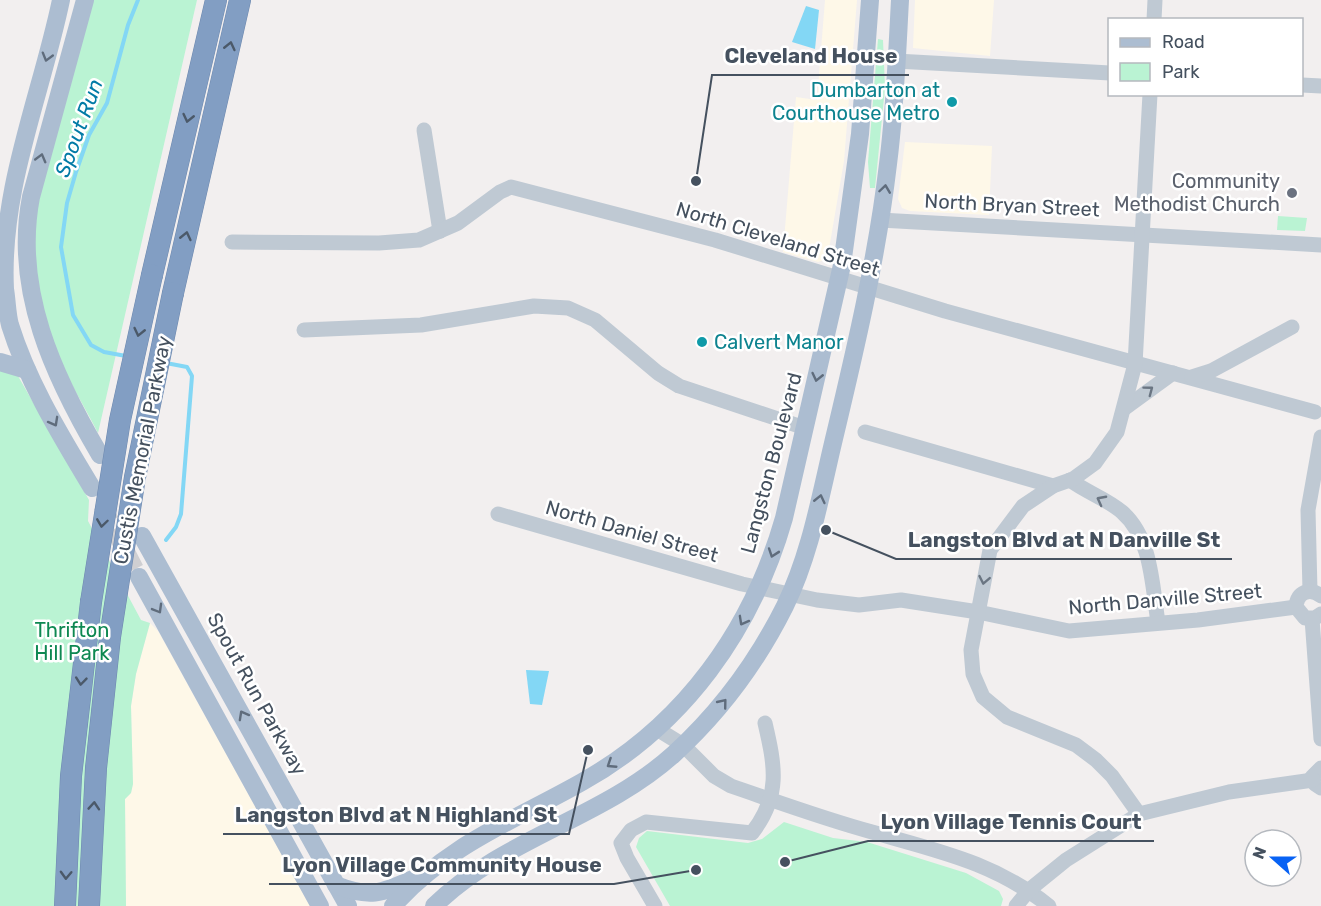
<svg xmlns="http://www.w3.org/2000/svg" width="1321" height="906" font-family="Rubik,sans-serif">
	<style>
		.commercial { fill: #fef8e8 }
		.green { fill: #baf3d3 }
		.water { fill: #83d7f5 }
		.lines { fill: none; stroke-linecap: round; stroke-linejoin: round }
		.stream { stroke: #83d7f5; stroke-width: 4 }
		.major-tunnel { stroke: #cfcfd2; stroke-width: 18; stroke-dasharray: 18 9; stroke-linecap: butt }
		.highway-casing { stroke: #6e89af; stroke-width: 22 }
		.minor { stroke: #bfc9d3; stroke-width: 15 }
		.major { stroke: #acbdd1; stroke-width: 18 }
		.highway { stroke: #829ec3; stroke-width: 21 }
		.highway-bridge-casing { stroke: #6e89af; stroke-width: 22; stroke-linecap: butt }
		.highway-bridge { stroke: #829ec3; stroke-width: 21 }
		.oneway { stroke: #4b5969 }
		.oneway2 { stroke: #5f6c7c }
		.oneway3 { stroke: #6a7582 }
		.culture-dot { fill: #0f9aa8; stroke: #fff; stroke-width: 2 }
		.worship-dot { fill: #6b7280; stroke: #fff; stroke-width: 2 }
		.labels { text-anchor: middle; stroke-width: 5; stroke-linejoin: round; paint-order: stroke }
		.culture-label { font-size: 20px; fill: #0d838f; stroke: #fff; text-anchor: end }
		.worship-label { font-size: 20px; fill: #5b616d; stroke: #fff; text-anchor: end }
		.street-label { font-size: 20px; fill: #45515f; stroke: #fff }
		.park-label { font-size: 20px; fill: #0e8852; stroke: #fff }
		.water-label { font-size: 21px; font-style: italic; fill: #027ba6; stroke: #fff }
		.leader { fill: none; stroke: #45515f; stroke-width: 2 }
		.callout-dot { fill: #45515f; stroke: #fff; stroke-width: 2 }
		.callout-label { font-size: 21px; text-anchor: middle; font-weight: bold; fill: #45515f; stroke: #fff; stroke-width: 5; stroke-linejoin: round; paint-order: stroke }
	</style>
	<rect width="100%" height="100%" fill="#f2efef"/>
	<!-- commercial -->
	<g class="commercial">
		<polygon points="825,0 857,0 844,161 828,255 825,260 818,262 783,252 796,97 817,100"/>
		<polygon points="915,0 994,0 990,56 913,48"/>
		<polygon points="905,142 992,146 989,215 910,211 902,208 898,199"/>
		<polygon points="150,623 158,631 310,906 126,906 125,799 131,793 133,784 131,706 136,674"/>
	</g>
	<!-- green -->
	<g class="green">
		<path d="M92,0H197L98,433C80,398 58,363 45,326C11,229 65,96 92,0Z"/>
		<polygon points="878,39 883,40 885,88 875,188 870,188 868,162"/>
		<polygon points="1278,216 1307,218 1305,231 1277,230"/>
		<polygon points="0,366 18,376 89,500 88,521 141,620 150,623 136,674 131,706 133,784 131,793 125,799 126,906 0,906"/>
		<polygon points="784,822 833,838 867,842 966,873 999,891 1003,899 1001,906 670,906 636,847 639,838 647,831 748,843 762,839"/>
	</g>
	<!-- water -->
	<g class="water">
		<polygon points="806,6 819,10 815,49 792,42"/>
		<polygon points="526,670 549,671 542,705 530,704"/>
	</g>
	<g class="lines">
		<!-- stream -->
		<g class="stream">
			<polyline points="126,356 104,352 91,345 73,315 61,247 67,203 76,172 89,135 107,103 128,25 138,0"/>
			<polyline points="166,363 187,367 192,376 181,514 176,527 166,540"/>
		</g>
		<!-- major-tunnel -->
		<polyline class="major-tunnel" points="102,505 139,577"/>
		<!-- highway casing -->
		<g class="highway-casing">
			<g id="highway">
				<polyline points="152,275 216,0"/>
				<polyline points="173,293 240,0"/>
				<polyline points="65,906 71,776 91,602"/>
				<polyline points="89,906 96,768 110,637"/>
			</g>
		</g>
		<!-- minor -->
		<g class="minor">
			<polyline points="1154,20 1155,0"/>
			<polyline points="896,61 1110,73"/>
			<polyline points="1302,85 1321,86"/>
			<polyline points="424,130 440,231"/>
			<polyline points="880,220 1321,245"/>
			<polyline points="232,242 379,243 419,240 458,223 500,192 511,187 715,240 945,311 1315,412"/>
			<polyline points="304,330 421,325 534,306 568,308 595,320 658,373 679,386 805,428"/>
			<polyline points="1192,377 1211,371 1292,327"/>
			<polyline points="1125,408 1173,373"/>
			<polyline points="865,432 1053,486"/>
			<path d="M1070,480C1086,492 1107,499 1122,512C1152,538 1152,586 1158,622"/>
			<polyline points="498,514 742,584 817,600 859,605 901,600 978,612 1069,631 1198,620 1296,607"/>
			<polyline points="1310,591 1308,510 1321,437"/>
			<path d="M1321,596C1310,587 1297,592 1296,607L1305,618H1315L1321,614"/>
			<polyline points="1312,619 1321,739"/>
			<path d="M657,729L683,745L714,776L731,786C778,802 824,819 872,832C937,851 994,862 1049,906"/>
			<polyline points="1321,768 1312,777 1315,784 1321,788"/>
			<polyline points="1139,814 1112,776 1096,760 1076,745 1007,717 983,697 973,674 971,650 990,550 1023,506 1053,486 1073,479 1095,463 1117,432 1135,364 1150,94"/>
			<path d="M655,906L627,858L621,843L631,830L646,822L752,833C781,796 775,766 765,723"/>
			<polyline points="1016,906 1029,890 1066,860 1139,814 1229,792 1313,780"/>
		</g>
		<!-- major -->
		<g class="major">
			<path d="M61,0C41,96 0,189 5,289C7,301 7,314 10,325C28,383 61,436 92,488"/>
			<path d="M85,0L31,197C13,290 54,377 100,455"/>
			<polyline points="0,362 27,370"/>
			<polyline points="142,536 348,906"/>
			<polyline points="139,577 320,906"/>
			<path d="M336,885C369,898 381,894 413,879"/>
			<path d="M393,906C447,845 513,821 582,782C684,725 752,630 784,518L842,265L860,134L870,0"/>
			<path d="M434,906C503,838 602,819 674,754C720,712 757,662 785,606C810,555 820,498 833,443C855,351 877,258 888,164C895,110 897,55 900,0"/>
		</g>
		<!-- highway -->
		<use href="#highway" class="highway"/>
		<!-- highway-bridge casing -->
		<g class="highway-bridge-casing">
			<g id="highway-bridge">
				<polyline points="91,602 120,420 152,275"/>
				<polyline points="110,637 135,477 173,293"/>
			</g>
		</g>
		<!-- highway-bridge -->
		<use href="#highway-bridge" class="highway-bridge"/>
	</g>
	<!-- one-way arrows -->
	<defs><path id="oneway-chevron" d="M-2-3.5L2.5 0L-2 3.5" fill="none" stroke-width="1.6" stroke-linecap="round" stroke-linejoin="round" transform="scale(1.5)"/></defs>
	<g class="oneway">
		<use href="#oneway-chevron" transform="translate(230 46) rotate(-77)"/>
		<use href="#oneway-chevron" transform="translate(188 118) rotate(103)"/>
		<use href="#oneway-chevron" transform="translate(186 236) rotate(-77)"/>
		<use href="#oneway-chevron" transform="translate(139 332) rotate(103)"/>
		<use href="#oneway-chevron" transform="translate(102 523) rotate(98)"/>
		<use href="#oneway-chevron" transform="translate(81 681) rotate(96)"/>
		<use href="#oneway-chevron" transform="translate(94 806) rotate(-86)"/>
		<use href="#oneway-chevron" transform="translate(66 875) rotate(92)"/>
	</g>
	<g class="oneway2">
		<use href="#oneway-chevron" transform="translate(47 57) rotate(106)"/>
		<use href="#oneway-chevron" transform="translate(41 158) rotate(-75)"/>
		<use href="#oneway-chevron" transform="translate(885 189) rotate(-82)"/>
		<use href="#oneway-chevron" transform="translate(817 377) rotate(103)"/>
		<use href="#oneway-chevron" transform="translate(54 422) rotate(61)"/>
		<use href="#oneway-chevron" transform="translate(820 499) rotate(-77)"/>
		<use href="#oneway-chevron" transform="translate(773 553) rotate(109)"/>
		<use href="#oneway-chevron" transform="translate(158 609) rotate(60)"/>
		<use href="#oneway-chevron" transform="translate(743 621) rotate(119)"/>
		<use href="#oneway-chevron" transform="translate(723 703) rotate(-51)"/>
		<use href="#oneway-chevron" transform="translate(243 715) rotate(-119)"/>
		<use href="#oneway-chevron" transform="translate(611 764) rotate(147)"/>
	</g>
	<g class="oneway3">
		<use href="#oneway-chevron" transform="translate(1149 390) rotate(-37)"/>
		<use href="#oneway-chevron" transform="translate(1101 500) rotate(-152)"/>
		<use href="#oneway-chevron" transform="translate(984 580) rotate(101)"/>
	</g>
	<!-- markers -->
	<g class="culture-dot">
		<circle cx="952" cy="102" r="6"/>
		<circle cx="702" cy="342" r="6"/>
	</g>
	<circle class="worship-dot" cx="1292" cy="193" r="6"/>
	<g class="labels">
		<!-- culture labels -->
		<g class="culture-label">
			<text x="940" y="97">Dumbarton at<tspan x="940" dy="23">Courthouse Metro</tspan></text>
			<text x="714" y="349" text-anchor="start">Calvert Manor</text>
		</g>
		<!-- worship labels -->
		<g class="worship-label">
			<text x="1280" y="188">Community<tspan x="1280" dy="23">Methodist Church</tspan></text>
		</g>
		<!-- street labels -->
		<g class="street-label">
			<text transform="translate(1012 205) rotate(3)" y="7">North Bryan Street</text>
			<text transform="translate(778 239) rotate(17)" y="7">North Cleveland Street</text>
			<text transform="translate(142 450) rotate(-79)" y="7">Custis Memorial Parkway</text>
			<text transform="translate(771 463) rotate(-75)" y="7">Langston Boulevard</text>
			<text transform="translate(632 531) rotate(16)" y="7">North Daniel Street</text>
			<text transform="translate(1165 599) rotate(-5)" y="7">North Danville Street</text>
			<text transform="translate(257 694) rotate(61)" y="7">Spout Run Parkway</text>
		</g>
		<!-- park labels -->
		<g class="park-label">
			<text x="72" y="637">Thrifton<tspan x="72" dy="23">Hill Park</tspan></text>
		</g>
		<!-- water labels -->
		<g class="water-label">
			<text transform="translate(79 128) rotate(-70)" y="7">Spout Run</text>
		</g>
	</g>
	<!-- callouts -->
	<path class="leader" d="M696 181L712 75H909M826 530L896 559H1232M588 750L569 834H223M785 862L868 841H1154M696 870L614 884H269"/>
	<g class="callout-dot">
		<circle cx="696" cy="181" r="6"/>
		<circle cx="826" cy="530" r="6"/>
		<circle cx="588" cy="750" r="6"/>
		<circle cx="785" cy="862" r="6"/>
		<circle cx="696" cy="870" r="6"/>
	</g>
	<g class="callout-label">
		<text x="811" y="63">Cleveland House</text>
		<text x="1064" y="547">Langston Blvd at N Danville St</text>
		<text x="396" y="822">Langston Blvd at N Highland St</text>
		<text x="1011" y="829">Lyon Village Tennis Court</text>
		<text x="442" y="872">Lyon Village Community House</text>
	</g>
	<!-- legend -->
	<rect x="1108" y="18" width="195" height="78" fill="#ffffff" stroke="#b5b9bf" stroke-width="1.5"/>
	<rect x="1120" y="38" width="30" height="9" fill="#acbdd1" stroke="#b5b9bf" stroke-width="1.5"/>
	<text x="1162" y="48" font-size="18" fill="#45515f">Road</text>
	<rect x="1120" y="63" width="30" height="18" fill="#baf3d3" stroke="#b5b9bf" stroke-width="1.5"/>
	<text x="1162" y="78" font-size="18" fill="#45515f">Park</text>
	<!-- north arrow -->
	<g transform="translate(1273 858) rotate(291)"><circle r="28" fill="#ffffff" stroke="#b5b9bf" stroke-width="1.5"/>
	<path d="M0-4.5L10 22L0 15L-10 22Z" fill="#0862f4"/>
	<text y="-9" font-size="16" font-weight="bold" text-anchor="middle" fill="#45515f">N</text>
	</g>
</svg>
